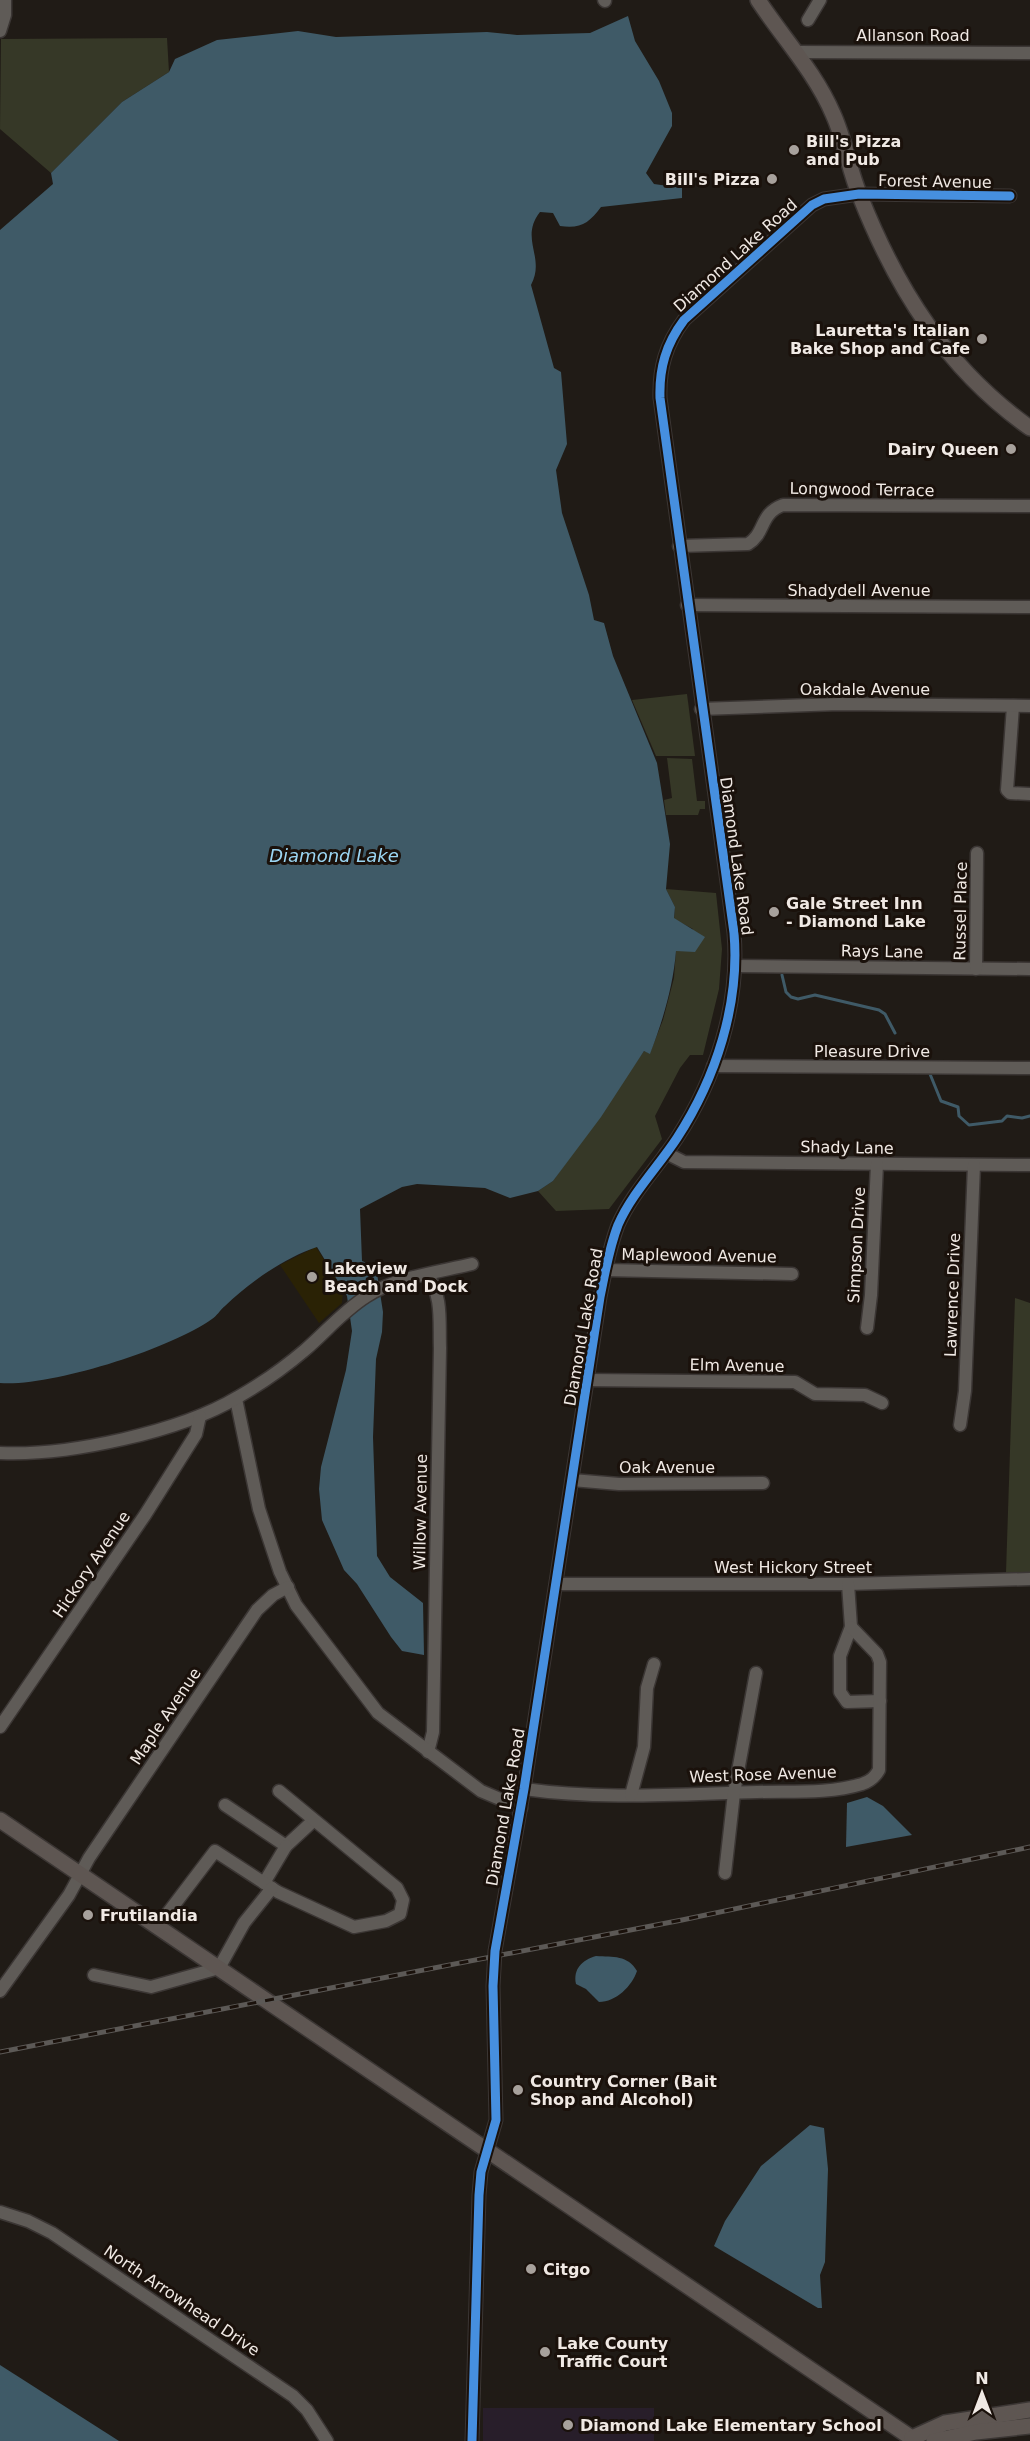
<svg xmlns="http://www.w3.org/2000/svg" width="1030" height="2441" font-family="'DejaVu Sans',sans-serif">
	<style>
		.education { fill: #281e2a }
		.green { fill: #363827 }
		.sand { fill: #2a2205 }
		.water { fill: #3f5a67 }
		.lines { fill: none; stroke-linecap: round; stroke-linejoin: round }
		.stream { stroke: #3f5a67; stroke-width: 3 }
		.minor-casing { stroke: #3b3634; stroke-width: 15 }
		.major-casing { stroke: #3b3634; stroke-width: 18 }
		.minor { stroke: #5f5b57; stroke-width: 12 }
		.major { stroke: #5e5652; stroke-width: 15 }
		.rail-casing { stroke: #5c5956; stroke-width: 5 }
		.rail { stroke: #1a110b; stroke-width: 3; stroke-dasharray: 9; stroke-linecap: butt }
		.cycleway-casing { stroke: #1a110b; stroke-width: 13 }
		.cycleway { stroke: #468fdf; stroke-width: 9 }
		.poi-dot { fill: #a7a19c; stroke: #1a110b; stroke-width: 2 }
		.labels { text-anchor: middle; stroke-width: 6; stroke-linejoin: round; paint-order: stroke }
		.street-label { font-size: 16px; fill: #f0e9e4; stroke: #1a110b }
		.poi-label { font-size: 16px; font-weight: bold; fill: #f0e9e4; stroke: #1a110b; text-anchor: start }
		.water-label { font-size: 18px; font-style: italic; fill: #9cd6f3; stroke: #1a110b }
	</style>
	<rect width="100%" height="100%" fill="#201b16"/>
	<!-- education -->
	<rect class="education" x="483" y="2408" width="171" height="33"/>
	<!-- green -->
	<g class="green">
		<polygon points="167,38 169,72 122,102 51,173 0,129 1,39"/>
		<polygon points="687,694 695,756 656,756 632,700"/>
		<polygon points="667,758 692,759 697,801 705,801 705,809 700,809 698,815 666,815 664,800 672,798"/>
		<polygon points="666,889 716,893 722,949 719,989 703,1055 690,1055 680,1068 655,1116 662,1139 609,1209 556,1211 538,1191 553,1181 644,1051 650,1053 663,1020 674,978 676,951 693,929 674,919 675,907"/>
		<polygon points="1015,1298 1030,1303 1030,1573 1006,1573"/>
	</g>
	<!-- sand -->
	<polygon class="sand" points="316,1247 343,1290 342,1303 319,1323 280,1265"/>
	<!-- water -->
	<g class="water">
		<path d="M628,16L635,41L659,81L672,113V126L646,173L654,184L682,188V198L601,207C589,223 581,229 560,226L553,213L540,212C519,239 546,257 531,285L554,368L561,372L567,444L556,470L562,513L589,595L594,620L604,623L613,656L657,763L670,844L666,889L675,907L674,918L705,937L695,952L676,951C673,987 663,1020 650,1054L644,1051L601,1117L553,1181L538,1191L510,1198L485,1188L417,1184L402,1187L360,1209L362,1261L376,1267L383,1312L382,1332L376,1359L373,1437L377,1556L390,1577L423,1603L424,1655L402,1651L391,1637L357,1584L344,1570L322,1520L319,1489L321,1467L346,1370L352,1331L347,1296L317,1247C284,1258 250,1282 225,1306C220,1310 217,1316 212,1319C170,1349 51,1387 0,1383V230L53,184L51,173L122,102L169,72L175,59L217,40L298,31L336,37L487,32L517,35L590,33Z"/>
		<polygon points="867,1797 883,1806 912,1835 846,1847 847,1803"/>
		<path d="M596,1956C613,1957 628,1955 637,1971C632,1986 616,2002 599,2002L586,1989L576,1984C573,1969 582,1960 596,1956Z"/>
		<polygon points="810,2125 824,2128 828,2169 825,2262 820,2275 822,2308 818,2308 714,2246 725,2221 761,2166"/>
		<polygon points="0,2365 119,2441 0,2441"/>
	</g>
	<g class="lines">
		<!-- stream -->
		<g class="stream">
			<polyline points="782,975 786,992 791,997 798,999 815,995 879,1010 885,1014 895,1033"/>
			<polyline points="930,1074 941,1101 958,1107 959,1116 969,1125 1002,1121 1007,1116 1022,1118 1030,1116"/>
		</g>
		<!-- minor casing -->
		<g class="minor-casing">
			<g id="minor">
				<polyline points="604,0 605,1"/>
				<polyline points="808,20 820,0"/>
				<polyline points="0,31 5,15 5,0"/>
				<polyline points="797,52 1030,53"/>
				<path d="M679,546L748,544C766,533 759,514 783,505L1030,506"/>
				<polyline points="687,605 1030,607"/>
				<polyline points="1013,706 1007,790 1010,793 1030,794"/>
				<polyline points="701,709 839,704 1030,706"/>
				<polyline points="735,966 1030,969"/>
				<polyline points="976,969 977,853"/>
				<polyline points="713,1066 1030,1068"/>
				<polyline points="666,1153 684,1162 1030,1165"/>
				<polyline points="606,1270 792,1274"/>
				<path d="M427,1275C443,1295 439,1323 440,1348L433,1732L428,1752"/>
				<polyline points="867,1328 871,1295 877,1164"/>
				<polyline points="587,1380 795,1382 815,1394 865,1395 882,1403"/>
				<polyline points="236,1399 259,1509 280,1572 296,1605 378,1713 481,1791 521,1808"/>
				<polyline points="960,1425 965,1391 974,1165"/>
				<path d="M0,1453C68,1456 180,1432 238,1397C261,1384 285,1367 305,1350C326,1332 343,1311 367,1296C396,1277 439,1272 472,1264"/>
				<polyline points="572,1480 619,1484 763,1483"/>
				<polyline points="557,1584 848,1584 1030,1579"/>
				<polyline points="848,1584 851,1627 840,1656 840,1692 847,1702 880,1701"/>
				<polyline points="0,1727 145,1515 196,1434 200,1416"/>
				<path d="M524,1789C601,1800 680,1794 757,1792C791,1791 829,1794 862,1784C871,1781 875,1777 879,1770L880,1662L877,1654L851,1627"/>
				<polyline points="631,1795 644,1747 647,1688 654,1664"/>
				<polyline points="225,1805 286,1846 313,1821"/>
				<polyline points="725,1873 734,1793 756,1673"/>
				<polyline points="264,1883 286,1846"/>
				<polyline points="158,1926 215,1851 278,1892 354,1927 386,1921 400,1914 403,1900 397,1888 279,1791"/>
				<polyline points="94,1975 151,1987 219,1968 244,1923 272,1888"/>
				<polyline points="0,1991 69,1895 89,1858 257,1610 273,1595 288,1587"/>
				<polyline points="0,2212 28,2221 52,2233 293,2396 307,2410 327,2441"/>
				<path d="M472,2441L479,2195L481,2172L496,2120L493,1986L495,1951L524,1789L600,1297C605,1273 609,1248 618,1225C632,1193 658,1167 677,1138C716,1078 740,1004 734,933L660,398C659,368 666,344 684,320L812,205L824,199L859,194L1010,196"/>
			</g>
		</g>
		<!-- major casing -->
		<g class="major-casing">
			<g id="major">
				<path d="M758,0C783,38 815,72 833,114C845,140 849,170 860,196C897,290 947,369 1030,428"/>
				<polyline points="0,1820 916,2441"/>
				<polyline points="912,2438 945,2423 1030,2410"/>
				<polyline points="934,2441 976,2432 1030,2426"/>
			</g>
		</g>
		<!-- minor -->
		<use href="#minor" class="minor"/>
		<!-- major -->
		<use href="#major" class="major"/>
		<!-- rail casing -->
		<g class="rail-casing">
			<polyline id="rail" points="0,2052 682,1920 1030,1847"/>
		</g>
		<!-- rail -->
		<use href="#rail" class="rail"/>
		<!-- cycleway casing -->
		<g class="cycleway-casing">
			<path id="cycleway" d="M472,2441L479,2195L481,2172L496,2120L493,1986L495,1951L524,1789L600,1297C605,1273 609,1248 618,1225C632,1193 658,1167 677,1138C716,1078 740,1004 734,933L660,398C659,368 666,344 684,320L812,205L824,199L859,194L1010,196"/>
		</g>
		<!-- cycleway -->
		<use href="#cycleway" class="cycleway"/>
	</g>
	<!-- markers -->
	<g class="poi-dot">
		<circle cx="794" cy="150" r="6"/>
		<circle cx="772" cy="179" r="6"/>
		<circle cx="982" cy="339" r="6"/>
		<circle cx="1011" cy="449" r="6"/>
		<circle cx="774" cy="912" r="6"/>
		<circle cx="312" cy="1277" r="6"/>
		<circle cx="88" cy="1915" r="6"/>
		<circle cx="518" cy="2090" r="6"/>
		<circle cx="531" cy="2269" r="6"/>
		<circle cx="545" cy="2352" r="6"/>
		<circle cx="568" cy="2425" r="6"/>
	</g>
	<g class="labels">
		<!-- street labels -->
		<g class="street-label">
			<text x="913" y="41">Allanson Road</text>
			<text transform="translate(935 181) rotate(1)" y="6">Forest Avenue</text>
			<text transform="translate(735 255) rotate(-42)" y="6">Diamond Lake Road</text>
			<text transform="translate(862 489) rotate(1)" y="6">Longwood Terrace</text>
			<text x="859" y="596">Shadydell Avenue</text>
			<text x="865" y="695">Oakdale Avenue</text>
			<text transform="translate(737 856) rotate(82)" y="6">Diamond Lake Road</text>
			<text transform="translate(960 911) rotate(-89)" y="6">Russel Place</text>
			<text transform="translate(882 951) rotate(1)" y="6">Rays Lane</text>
			<text x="872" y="1057">Pleasure Drive</text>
			<text transform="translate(847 1147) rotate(1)" y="6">Shady Lane</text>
			<text transform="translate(856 1245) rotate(-87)" y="6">Simpson Drive</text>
			<text transform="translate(699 1255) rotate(1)" y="6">Maplewood Avenue</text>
			<text transform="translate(952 1295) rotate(-88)" y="6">Lawrence Drive</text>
			<text transform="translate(583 1327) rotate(-80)" y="6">Diamond Lake Road</text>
			<text transform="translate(737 1365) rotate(1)" y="6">Elm Avenue</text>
			<text x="667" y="1473">Oak Avenue</text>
			<text transform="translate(420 1512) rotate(-89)" y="6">Willow Avenue</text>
			<text transform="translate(91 1564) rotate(-56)" y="6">Hickory Avenue</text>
			<text x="793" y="1573">West Hickory Street</text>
			<text transform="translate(165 1716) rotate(-56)" y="6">Maple Avenue</text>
			<text transform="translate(763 1774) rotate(-2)" y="6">West Rose Avenue</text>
			<text transform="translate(505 1807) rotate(-80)" y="6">Diamond Lake Road</text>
			<text transform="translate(182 2300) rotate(34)" y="6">North Arrowhead Drive</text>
		</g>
		<!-- poi labels -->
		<g class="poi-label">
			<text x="806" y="147">Bill's Pizza<tspan x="806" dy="18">and Pub</tspan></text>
			<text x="760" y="185" text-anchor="end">Bill's Pizza</text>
			<text x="970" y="336" text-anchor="end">Lauretta's Italian<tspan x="970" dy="18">Bake Shop and Cafe</tspan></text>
			<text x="999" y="455" text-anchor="end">Dairy Queen</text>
			<text x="786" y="909">Gale Street Inn<tspan x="786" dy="18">- Diamond Lake</tspan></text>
			<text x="324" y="1274">Lakeview<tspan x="324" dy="18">Beach and Dock</tspan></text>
			<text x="100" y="1921">Frutilandia</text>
			<text x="530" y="2087">Country Corner (Bait<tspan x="530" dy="18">Shop and Alcohol)</tspan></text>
			<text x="543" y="2275">Citgo</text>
			<text x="557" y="2349">Lake County<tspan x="557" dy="18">Traffic Court</tspan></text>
			<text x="580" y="2431">Diamond Lake Elementary School</text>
		</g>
		<!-- water labels -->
		<g class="water-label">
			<text x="334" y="862">Diamond Lake</text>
		</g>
	</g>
	<!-- north arrow -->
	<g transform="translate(982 2393)" stroke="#1a110b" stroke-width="4.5" paint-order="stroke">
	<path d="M0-4.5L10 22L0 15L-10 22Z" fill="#f0e9e4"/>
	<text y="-9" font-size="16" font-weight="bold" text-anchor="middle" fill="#f0e9e4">N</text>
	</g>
</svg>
